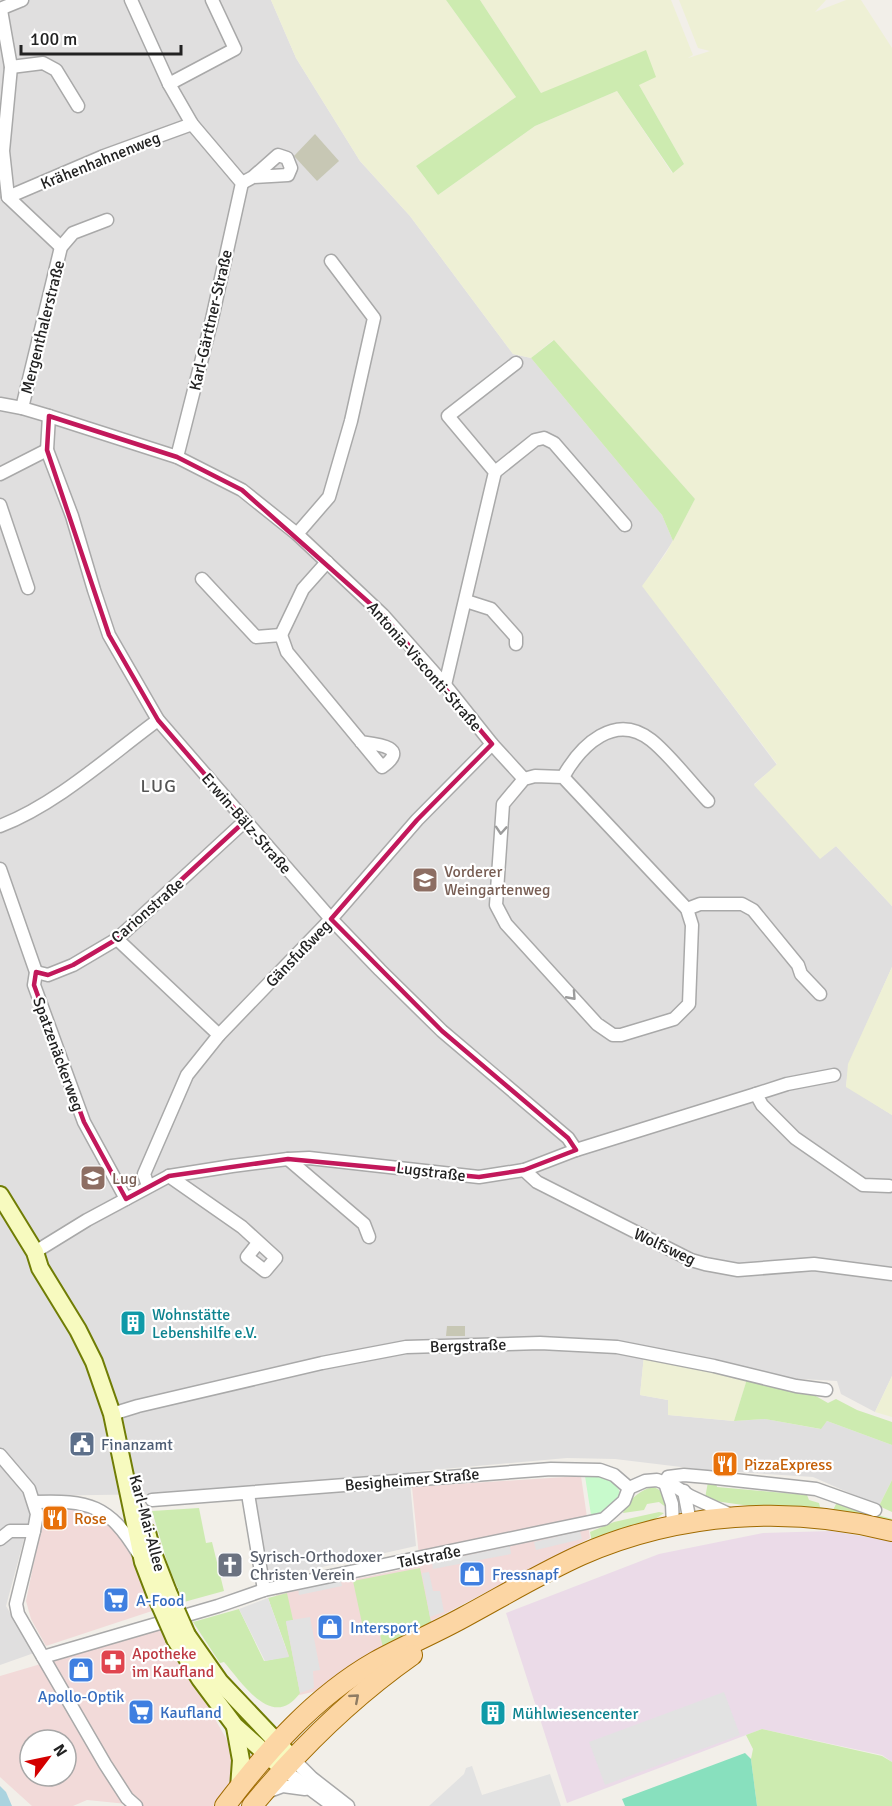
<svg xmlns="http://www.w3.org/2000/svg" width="892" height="1806" font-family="Signika,sans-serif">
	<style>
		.residential { fill: #e0dfdf }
		.commercial { fill: #f2dad9; fill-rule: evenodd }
		.industrial { fill: #ebdbe8 }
		.construction { fill: #c7c7b4 }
		.farmland { fill: #eef0d5 }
		.grass { fill: #cdebb0 }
		.park { fill: #c8facc }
		.pitch { fill: #88e0be }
		.parking { fill: #e2e2e2 }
		.water { fill: #aad3df }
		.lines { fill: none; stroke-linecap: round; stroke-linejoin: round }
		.street-casing { stroke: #a9a9a9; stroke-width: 15 }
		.secondary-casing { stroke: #707d05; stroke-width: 20 }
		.primary-casing { stroke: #a06b00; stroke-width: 22 }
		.street { stroke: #fff; stroke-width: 12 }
		.secondary { stroke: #f7fabf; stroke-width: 16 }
		.primary { stroke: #fcd6a4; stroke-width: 20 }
		.secondary-bridge-casing { stroke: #707d05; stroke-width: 20; stroke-linecap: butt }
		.secondary-bridge { stroke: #f7fabf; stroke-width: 16 }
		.oneway { stroke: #9c9c9c }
		.oneway2 { stroke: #8f7c63 }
		.marked { fill: none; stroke: #c2185b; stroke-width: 4.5; stroke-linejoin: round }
		.labels { text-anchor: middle; stroke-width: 4.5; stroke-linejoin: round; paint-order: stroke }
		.street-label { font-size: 16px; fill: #222; stroke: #fff }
		.education-label { font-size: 16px; fill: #785e54; stroke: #fff; text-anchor: start }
		.culture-label { font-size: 16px; fill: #0d838f; stroke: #fff; text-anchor: start }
		.service-label { font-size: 16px; fill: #4e5e75; stroke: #fff; text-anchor: start }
		.food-label { font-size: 16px; fill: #c56008; stroke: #fff; text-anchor: start }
		.worship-label { font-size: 16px; fill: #5b616d; stroke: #fff; text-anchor: start }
		.shop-label { font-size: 16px; fill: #366cbe; stroke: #fff; text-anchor: start }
		.health-label { font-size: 16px; fill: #be3a42; stroke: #fff; text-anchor: start }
		.neighbourhood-label { font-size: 18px; letter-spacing: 1.5px; fill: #555; stroke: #fff }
	</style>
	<rect width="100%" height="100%" fill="#f2efe9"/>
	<!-- residential -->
	<polygon class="residential" points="0,0 271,0 296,58 360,161 410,216 513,354 531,358 662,515 673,541 643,586 777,765 754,784 820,858 836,846 892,906 892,967 849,1064 846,1086 892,1115 892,1376 875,1412 841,1394 837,1381 784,1378 737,1365 645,1346 640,1395 668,1400 669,1415 734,1421 765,1419 820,1429 827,1421 892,1445 892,1480 879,1506 813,1477 706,1470 615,1459 567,1458 409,1472 416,1546 264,1580 250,1486 166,1494 27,1496 31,1510 31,1528 27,1528 6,1606 34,1653 0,1665"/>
	<!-- commercial -->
	<g class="commercial">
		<polygon points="581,1476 590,1538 368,1654 317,1691 295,1696 276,1595 420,1566 412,1487"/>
		<polygon points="58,1506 90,1511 105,1517 130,1544 155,1610 46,1646 31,1619 26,1601 45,1508"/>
		<path d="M163,1628L227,1740L236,1761L234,1779L213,1806H142L133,1798L127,1804L87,1800L73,1806H32L0,1777V1676ZM30,1740H66V1776H30Z"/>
	</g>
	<!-- industrial -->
	<polygon class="industrial" points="831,1531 892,1541 892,1762 882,1755 762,1729 567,1803 506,1613 659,1554 763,1533"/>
	<!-- construction -->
	<g class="construction">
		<polygon points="315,134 339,161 317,181 294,156"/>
		<polygon points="447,1326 465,1326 465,1336 446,1336"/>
	</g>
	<!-- farmland -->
	<g class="farmland">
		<polygon points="271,0 446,0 516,97 416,166 438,195 535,126 617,91 672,173 684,164 639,85 541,93 480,0 671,0 693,55 688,58 710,51 698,48 679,0 826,0 815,12 846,0 861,0 892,48 892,906 836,846 820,859 754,785 777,764 642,586 666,553 695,499 553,340 531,358 513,354 410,216 360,161 296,58"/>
		<polygon points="892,967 892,1115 846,1087 848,1064"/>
		<polygon points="644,1355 747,1379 734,1421 668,1415 668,1400 640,1395"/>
		<polygon points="892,1376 892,1417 875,1412"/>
	</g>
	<!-- grass -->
	<g class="grass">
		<polygon points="446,0 480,0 541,93 646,50 656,77 639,85 684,164 673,173 617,91 535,126 438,195 416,166 516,97"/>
		<polygon points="554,340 695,499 673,541 662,515 531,358"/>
		<polygon points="747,1379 776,1388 814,1395 828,1403 836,1399 857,1410 892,1422 892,1445 827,1421 821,1429 765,1419 734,1421"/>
		<polygon points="892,1480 892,1512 879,1506"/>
		<polygon points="708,1482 716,1483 717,1487 807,1495 809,1500 819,1503 820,1507 833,1510 836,1504 840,1504 892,1519 892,1526 715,1501 705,1498"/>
		<path d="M654,1487C665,1492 666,1497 667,1508L659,1502L647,1504L644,1510L623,1513C628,1501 640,1489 654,1487Z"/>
		<polygon points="199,1508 206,1543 212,1542 224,1591 184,1602 169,1568 152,1511"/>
		<polygon points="659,1512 664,1513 651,1522 592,1542 590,1532 614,1522"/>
		<polygon points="420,1568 431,1622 383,1648 378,1625 363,1628 353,1581"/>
		<path d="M287,1593L293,1620L286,1622L300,1693C273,1731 243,1684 224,1662L220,1663L193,1622L239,1609L264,1661L289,1656L268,1598Z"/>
		<polygon points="762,1729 882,1756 892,1762 892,1806 757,1806 751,1759 753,1749 746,1735"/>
	</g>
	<!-- park -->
	<path class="park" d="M597,1474C608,1478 617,1481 620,1493C614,1505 604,1513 591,1515L585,1476Z"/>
	<!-- pitch -->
	<polygon class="pitch" points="745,1753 751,1759 757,1806 625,1806 622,1799"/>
	<!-- parking -->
	<g class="parking">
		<polygon points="580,1531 582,1539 536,1550 534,1542"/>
		<polygon points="510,1546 511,1554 433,1569 432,1563"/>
		<polygon points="429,1572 433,1591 440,1591 444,1612 430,1617 422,1573"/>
		<polygon points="340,1578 342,1586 299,1595 298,1587"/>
		<polygon points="268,1598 289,1657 265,1661 239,1609"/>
		<polygon points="310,1617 320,1670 313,1671 314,1688 300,1693 286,1621"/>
		<polygon points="724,1692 740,1735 605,1785 589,1742"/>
		<polygon points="472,1766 482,1795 550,1774 561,1806 429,1806 464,1774 466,1768"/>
	</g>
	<!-- water -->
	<polygon class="water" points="0,1786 6,1792 12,1806 0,1806"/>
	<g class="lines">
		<!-- street casing -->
		<g class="street-casing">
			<g id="street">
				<polyline points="131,0 169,84 192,124 242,183 212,319 177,457"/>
				<polyline points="0,9 22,0"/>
				<polyline points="1,10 11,67 3,151 8,197 61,247"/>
				<polyline points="11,67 43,63 56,70 78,106"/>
				<polyline points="169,84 235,49 212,0"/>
				<polyline points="242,183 253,177 278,155 287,158 291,168 288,175 253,177"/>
				<polyline points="8,197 104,156 192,124"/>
				<polyline points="0,404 22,408 49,416 177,457 242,490 297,534 383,615 445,685 492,744 524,779 535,776 563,777 687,909 692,925 689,1004 674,1019 621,1035 613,1035 597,1024 506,924 496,905 503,804 524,779"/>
				<polyline points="22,408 61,247 73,233 107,220"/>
				<polyline points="49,416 47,450 72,516 94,590 109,635 158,720 331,919 380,970 442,1031 568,1138 576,1150"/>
				<polyline points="495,472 535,440 544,438 554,443 625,525"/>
				<polyline points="0,474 47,450"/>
				<polyline points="0,505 28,588"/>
				<polyline points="297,534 329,497 351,421 374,318 331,261"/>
				<path d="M202,579L256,637L281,635L287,652L382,767C411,747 376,744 361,742"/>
				<polyline points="466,601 491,609 516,637 516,644"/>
				<polyline points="281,635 303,589 327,562"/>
				<polyline points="445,685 495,472 448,416 516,363"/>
				<path d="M563,777C581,745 615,712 651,740C669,754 692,784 708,801"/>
				<path d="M0,826C57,804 109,756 158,720"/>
				<polyline points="0,869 36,972 34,985 84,1122 126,1199"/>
				<polyline points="687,909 700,904 742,904 753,910 798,965 801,974 820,994"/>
				<polyline points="117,939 219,1035"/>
				<polyline points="36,972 48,975 73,965 117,939 245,821"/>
				<polyline points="756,1094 762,1105 795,1138 863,1185 889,1186"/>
				<polyline points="288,1159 364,1224 369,1237"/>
				<polyline points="524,1170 537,1182 691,1260 705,1264 738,1270 814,1264 892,1274"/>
				<polyline points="169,1176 242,1227 276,1258 265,1271 247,1257 258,1243"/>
				<polyline points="148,1186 144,1174 187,1075 219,1035 331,919 417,820 492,744"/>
				<polyline points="35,1252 87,1220 169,1176 232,1166 288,1159 309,1158 479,1177 524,1170 576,1150 756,1094 787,1084 834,1075"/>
				<polyline points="112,1414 138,1406 322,1363 406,1347 540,1343 617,1347 714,1366 796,1386 826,1390"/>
				<polyline points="0,1455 29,1489 37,1514 34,1531 16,1604 18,1614 105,1764 127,1798 136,1806"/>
				<polyline points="665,1483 668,1477 684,1475 707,1477 816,1489 875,1510"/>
				<polyline points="665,1483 672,1504 673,1526"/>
				<polyline points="629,1488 645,1481 657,1480 676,1487 690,1496 733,1516"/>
				<polyline points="684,1491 690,1522"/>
				<polyline points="248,1494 264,1590"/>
				<polyline points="152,1500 551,1469 600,1470 614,1475 629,1488"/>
				<path d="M34,1502C89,1500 109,1505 138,1553"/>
				<polyline points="0,1539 10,1531 34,1531"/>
				<polyline points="43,1657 218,1606 264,1590 604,1519 624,1501 629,1488"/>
				<polyline points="293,1759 312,1778 348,1806"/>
				<polyline points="283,1769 333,1806"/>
				<polyline points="267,1792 283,1786 305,1789"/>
			</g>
		</g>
		<!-- secondary casing -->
		<g class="secondary-casing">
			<g id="secondary">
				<polyline points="0,1195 35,1252 40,1268 78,1330 94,1362 112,1414 143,1562 156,1596"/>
				<polyline points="147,1532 152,1551 168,1592"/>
				<polyline points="187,1635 220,1682 293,1759"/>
				<polyline points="175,1639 200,1679 235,1726 283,1769"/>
				<polyline points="235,1727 241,1760 239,1788"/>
			</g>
		</g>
		<!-- primary casing -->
		<g class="primary-casing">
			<g id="primary">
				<path d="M225,1806C267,1751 314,1697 375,1662C404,1646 435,1633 464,1617C503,1596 541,1573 581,1555C679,1512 789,1505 892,1531"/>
				<path d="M252,1806C299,1749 351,1698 412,1655"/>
			</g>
		</g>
		<!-- street -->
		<use href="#street" class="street"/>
		<!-- secondary -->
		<use href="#secondary" class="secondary"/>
		<!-- primary -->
		<use href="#primary" class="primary"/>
		<!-- secondary-bridge casing -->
		<g class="secondary-bridge-casing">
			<g id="secondary-bridge">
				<polyline points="168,1592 187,1635"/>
				<polyline points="156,1596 175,1639"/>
			</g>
		</g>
		<!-- secondary-bridge -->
		<use href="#secondary-bridge" class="secondary-bridge"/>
	</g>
	<!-- one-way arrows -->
	<defs><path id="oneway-chevron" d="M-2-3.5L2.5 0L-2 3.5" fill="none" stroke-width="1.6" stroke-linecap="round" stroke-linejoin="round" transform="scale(1.5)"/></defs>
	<g class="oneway">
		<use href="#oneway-chevron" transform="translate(501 830) rotate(94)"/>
		<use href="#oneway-chevron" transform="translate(572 996) rotate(48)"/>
	</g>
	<use class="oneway2" href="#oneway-chevron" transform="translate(355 1698) rotate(-41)"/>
	<!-- marked area -->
	<path class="marked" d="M49,416L177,457L242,490L383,615L492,744L417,820L331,919L442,1031L568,1138L576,1150L524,1170L479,1177L288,1159L169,1176L126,1199L84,1122L34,985L36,972L48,975L73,965L117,939L245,821L158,720L109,635L47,450Z"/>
	<!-- icons -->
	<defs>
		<g id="school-square" transform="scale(1.35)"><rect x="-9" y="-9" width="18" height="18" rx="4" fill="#8d6e63" stroke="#fff"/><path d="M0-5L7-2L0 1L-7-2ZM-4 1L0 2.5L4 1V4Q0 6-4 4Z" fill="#fff"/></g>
		<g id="building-square" transform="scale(1.35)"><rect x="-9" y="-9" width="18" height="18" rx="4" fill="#0f9aa8" stroke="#fff"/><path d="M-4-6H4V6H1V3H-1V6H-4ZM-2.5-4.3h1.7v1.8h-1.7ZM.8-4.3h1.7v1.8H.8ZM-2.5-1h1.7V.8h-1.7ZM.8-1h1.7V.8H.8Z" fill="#fff"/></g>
		<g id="civic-square" transform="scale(1.35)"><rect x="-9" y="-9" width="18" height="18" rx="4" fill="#5c6f8a" stroke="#fff"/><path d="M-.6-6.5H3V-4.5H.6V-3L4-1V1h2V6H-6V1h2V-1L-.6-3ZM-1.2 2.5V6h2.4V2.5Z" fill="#fff"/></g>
		<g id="restaurant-square" transform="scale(1.35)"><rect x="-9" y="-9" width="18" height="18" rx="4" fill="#e8710a" stroke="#fff"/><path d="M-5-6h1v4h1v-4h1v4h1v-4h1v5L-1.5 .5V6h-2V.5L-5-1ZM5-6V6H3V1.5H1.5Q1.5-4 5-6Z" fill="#fff"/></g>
		<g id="church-square" transform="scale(1.35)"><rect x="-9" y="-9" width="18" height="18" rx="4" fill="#6b7280" stroke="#fff"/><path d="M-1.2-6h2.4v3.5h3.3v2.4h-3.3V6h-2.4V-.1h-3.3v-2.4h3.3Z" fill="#fff"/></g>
		<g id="shop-square" transform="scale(1.35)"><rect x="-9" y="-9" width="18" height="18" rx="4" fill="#3f7fe0" stroke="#fff"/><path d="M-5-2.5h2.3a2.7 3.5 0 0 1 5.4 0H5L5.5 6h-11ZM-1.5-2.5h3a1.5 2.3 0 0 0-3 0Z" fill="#fff"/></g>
		<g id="supermarket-square" transform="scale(1.35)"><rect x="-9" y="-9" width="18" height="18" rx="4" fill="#3f7fe0" stroke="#fff"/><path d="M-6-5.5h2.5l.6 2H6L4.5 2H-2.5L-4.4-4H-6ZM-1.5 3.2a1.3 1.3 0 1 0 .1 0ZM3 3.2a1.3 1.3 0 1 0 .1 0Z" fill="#fff"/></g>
		<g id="pharmacy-square" transform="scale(1.35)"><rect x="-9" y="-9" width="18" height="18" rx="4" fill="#e0444e" stroke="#fff"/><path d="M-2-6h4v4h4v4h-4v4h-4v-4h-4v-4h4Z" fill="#fff"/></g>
	</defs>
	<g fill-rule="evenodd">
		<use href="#school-square" x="425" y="880"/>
		<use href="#school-square" x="93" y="1178"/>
		<use href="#building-square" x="133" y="1323"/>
		<use href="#civic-square" x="82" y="1444"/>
		<use href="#restaurant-square" x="725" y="1464"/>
		<use href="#restaurant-square" x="55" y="1518"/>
		<use href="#church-square" x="230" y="1565"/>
		<use href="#shop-square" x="472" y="1574"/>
		<use href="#supermarket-square" x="116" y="1600"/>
		<use href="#shop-square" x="330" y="1627"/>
		<use href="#pharmacy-square" x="113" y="1662"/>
		<use href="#shop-square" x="81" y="1670"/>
		<use href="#supermarket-square" x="141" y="1712"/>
		<use href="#building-square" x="493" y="1713"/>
	</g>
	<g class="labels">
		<!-- street labels -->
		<g class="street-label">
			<text transform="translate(100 160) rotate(-22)" y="6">Krähenhahnenweg</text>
			<text transform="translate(210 320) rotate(-77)" y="6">Karl-Gärttner-Straße</text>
			<text transform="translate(42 327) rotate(-76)" y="6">Mergenthalerstraße</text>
			<text transform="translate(425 666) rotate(49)" y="6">Antonia-Visconti-Straße</text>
			<text transform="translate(247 823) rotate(49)" y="6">Erwin-Bälz-Straße</text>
			<text transform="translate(147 910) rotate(-41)" y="6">Carionstraße</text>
			<text transform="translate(298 953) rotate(-46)" y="6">Gänsfußweg</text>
			<text transform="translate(59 1054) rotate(70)" y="6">Spatzenäckerweg</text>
			<text transform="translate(431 1171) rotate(7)" y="6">Lugstraße</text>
			<text transform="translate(665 1246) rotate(25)" y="6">Wolfsweg</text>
			<text transform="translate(468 1345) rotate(-2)" y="6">Bergstraße</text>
			<text transform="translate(412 1479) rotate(-5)" y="6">Besigheimer Straße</text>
			<text transform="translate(148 1523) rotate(75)" y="6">Karl-Mai-Allee</text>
			<text transform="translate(429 1556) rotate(-11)" y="6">Talstraße</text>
		</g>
		<!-- education labels -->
		<g class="education-label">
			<text x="444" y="877">Vorderer<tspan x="444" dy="18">Weingartenweg</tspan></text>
			<text x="112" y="1184">Lug</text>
		</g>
		<!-- culture labels -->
		<g class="culture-label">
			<text x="152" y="1320">Wohnstätte<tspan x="152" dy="18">Lebenshilfe e.V.</tspan></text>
			<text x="512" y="1719">Mühlwiesencenter</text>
		</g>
		<!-- service labels -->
		<g class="service-label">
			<text x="101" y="1450">Finanzamt</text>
		</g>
		<!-- food labels -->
		<g class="food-label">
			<text x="744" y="1470">PizzaExpress</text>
			<text x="74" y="1524">Rose</text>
		</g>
		<!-- worship labels -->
		<g class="worship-label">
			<text x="250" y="1562">Syrisch-Orthodoxer<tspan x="250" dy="18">Christen Verein</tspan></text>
		</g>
		<!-- shop labels -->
		<g class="shop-label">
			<text x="492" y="1580">Fressnapf</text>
			<text x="136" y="1606">A-Food</text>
			<text x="350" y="1633">Intersport</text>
			<text x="81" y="1702" text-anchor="middle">Apollo-Optik</text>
			<text x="160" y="1718">Kaufland</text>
		</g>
		<!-- health labels -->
		<g class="health-label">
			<text x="132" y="1659">Apotheke<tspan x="132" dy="18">im Kaufland</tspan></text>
		</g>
		<!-- neighbourhood labels -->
		<g class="neighbourhood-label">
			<text x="159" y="792">LUG</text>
		</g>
	</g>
	<!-- north arrow -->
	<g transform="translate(48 1758) rotate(58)"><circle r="28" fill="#ffffff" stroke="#a7a7a7" stroke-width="1.5"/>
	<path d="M0-4.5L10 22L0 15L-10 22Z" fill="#d40000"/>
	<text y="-9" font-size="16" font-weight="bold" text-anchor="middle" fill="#222222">N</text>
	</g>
	<!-- scale -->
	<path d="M21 45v9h160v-9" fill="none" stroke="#222222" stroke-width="3"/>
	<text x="30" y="45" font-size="18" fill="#222222" stroke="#ffffff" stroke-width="4.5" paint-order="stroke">100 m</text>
</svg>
